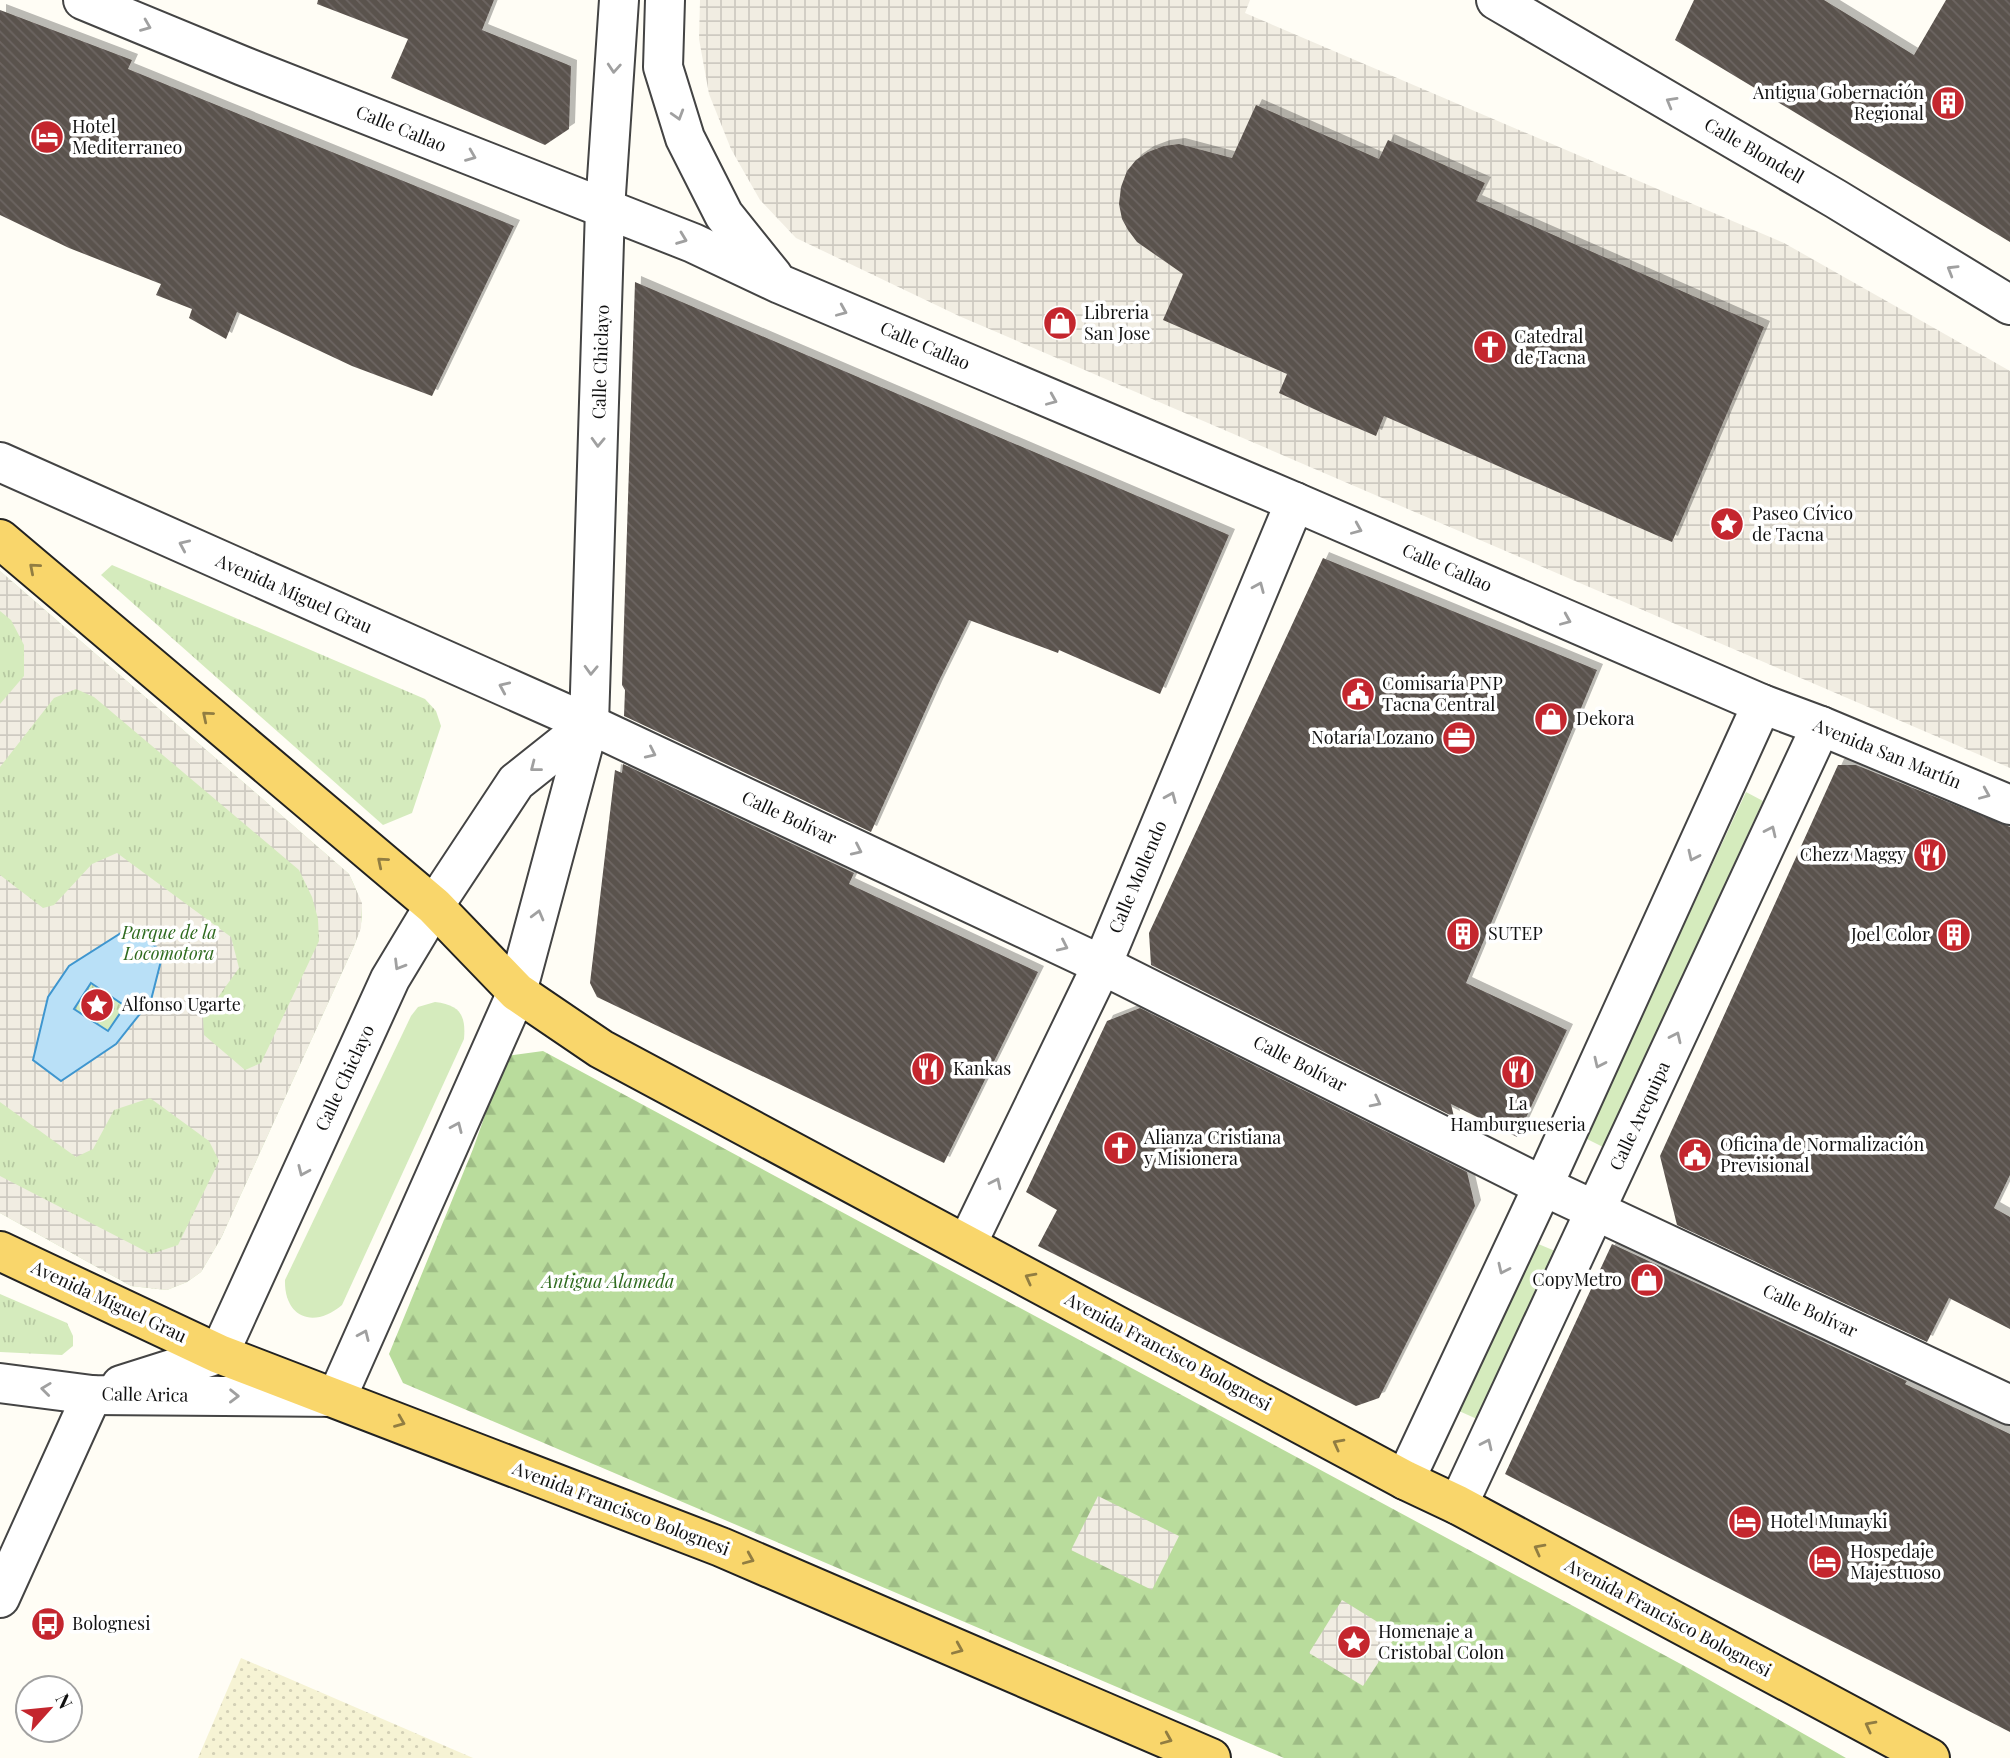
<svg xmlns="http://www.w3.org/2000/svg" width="2010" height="1758" font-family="'Playfair Display',serif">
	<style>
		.farmland { fill: url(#farmland-dots) }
		.grass { fill: #d5ebbd }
		.forest { fill: url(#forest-firs) }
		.park { fill: url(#park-tufts) }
		.plaza { fill: url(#plaza-grid); fill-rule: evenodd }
		.water { fill: #b9e0f7; stroke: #3f96cf; stroke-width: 2; fill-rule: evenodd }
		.building { fill: url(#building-back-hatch); filter: url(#shadow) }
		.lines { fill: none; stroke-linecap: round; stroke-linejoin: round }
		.street-casing { stroke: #444; stroke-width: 42 }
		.primary-casing { stroke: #222; stroke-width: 42 }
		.street { stroke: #fff; stroke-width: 38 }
		.primary { stroke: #f9d66b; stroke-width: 38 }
		.oneway { stroke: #a0a0a0 }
		.oneway2 { stroke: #917d42 }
		.labels { text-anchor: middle; stroke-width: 7; stroke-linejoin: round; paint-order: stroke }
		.poi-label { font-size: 18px; fill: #111; stroke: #fff; text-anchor: start }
		.street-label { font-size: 18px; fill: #111; stroke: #fff }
		.park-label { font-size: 18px; font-style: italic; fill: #2f6b1f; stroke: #fff }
	</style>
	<defs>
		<pattern id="farmland-dots" width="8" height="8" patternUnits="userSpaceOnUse" patternTransform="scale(1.75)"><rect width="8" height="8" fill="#f6f3d4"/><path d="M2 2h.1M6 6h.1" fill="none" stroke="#d2cfb5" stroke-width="1.8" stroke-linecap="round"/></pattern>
		<pattern id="forest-firs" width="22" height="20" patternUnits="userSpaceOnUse" patternTransform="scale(1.75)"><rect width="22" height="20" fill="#b9dc9c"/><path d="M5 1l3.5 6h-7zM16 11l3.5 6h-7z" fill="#9ebc85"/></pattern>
		<pattern id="park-tufts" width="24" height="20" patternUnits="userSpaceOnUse" patternTransform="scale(1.75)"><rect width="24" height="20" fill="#d5ebbd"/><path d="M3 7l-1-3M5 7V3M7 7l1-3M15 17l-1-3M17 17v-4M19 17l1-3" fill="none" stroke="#b6c8a1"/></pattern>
		<pattern id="plaza-grid" width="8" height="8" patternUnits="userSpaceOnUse" patternTransform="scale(1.75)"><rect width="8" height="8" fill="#f1ede2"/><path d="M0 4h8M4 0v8" fill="none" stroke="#cecac1"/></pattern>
		<pattern id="building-back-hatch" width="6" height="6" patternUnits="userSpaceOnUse" patternTransform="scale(1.75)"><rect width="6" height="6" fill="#5a524d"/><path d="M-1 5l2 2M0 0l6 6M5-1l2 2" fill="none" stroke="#6d6662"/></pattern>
		<filter id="shadow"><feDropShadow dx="6" dy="-6" stdDeviation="0" flood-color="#0004"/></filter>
	</defs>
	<rect width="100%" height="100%" fill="#fffdf5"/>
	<!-- farmland -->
	<polygon class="farmland" points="241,1658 473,1758 198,1758"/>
	<!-- grass -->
	<g class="grass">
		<polygon points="1746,792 1763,801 1603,1147 1585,1138"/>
		<path d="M435,1002C460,1005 466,1015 464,1039L342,1305C314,1329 284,1318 285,1280L411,1016L418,1007Z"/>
		<polygon points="1536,1243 1555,1251 1477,1419 1459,1411"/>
	</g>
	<!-- forest -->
	<polygon class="forest" points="543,1051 1690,1669 1846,1758 1284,1758 403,1383 389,1354 473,1149 506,1056"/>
	<!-- park -->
	<g class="park">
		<polygon points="112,565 425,699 436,711 441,726 412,813 383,825 101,575"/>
		<path d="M0,571L349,874C363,904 367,914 354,946L221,1238L201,1272L187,1282L167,1290L131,1286L0,1213Z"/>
		<polygon points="0,1294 67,1323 73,1336 73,1346 62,1355 0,1352"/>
	</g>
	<!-- plaza -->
	<g class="plaza">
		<polygon points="700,0 1250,0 1245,13 1784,243 2010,371 2010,768 959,316 796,238 760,200 731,149 709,94 699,39"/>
		<path d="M0,571L349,874L362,903L361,928L354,946L221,1238L201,1272L187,1282L167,1290L131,1286L0,1213V1176L151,1254L178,1245L219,1161L209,1141L150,1098L114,1110L93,1149L76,1157L0,1102V875L43,908L54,905L92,864L117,853L231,937L239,968L203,1018L204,1035L245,1070L261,1063L319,941L318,919L312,897L299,870L94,697L76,689L54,698L0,767V704L24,676V645L11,620L0,611ZM69,966L151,1000L60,1081Z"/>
		<polygon points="1098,1496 1179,1536 1152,1590 1071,1550"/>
		<polygon points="1342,1600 1397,1634 1363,1686 1309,1653"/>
	</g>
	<!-- water -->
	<path class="water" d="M132,926L163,953L151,1000L116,1044L61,1081L33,1060L48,997L69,966ZM91,983L125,1006L108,1031L74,1009Z"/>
	<!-- building -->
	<g class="building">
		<polygon points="318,0 494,0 482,30 571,66 569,129 545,145 391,78 408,39 317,4"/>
		<polygon points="1694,0 1824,0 1914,55 1946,0 2010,0 2010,242 1675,40"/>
		<polygon points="0,10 132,60 128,69 514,226 432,396 352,366 237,312 226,339 189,318 192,309 156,295 161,284 69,248 0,215"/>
		<polygon points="1256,105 1379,159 1388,140 1485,183 1476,201 1764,327 1672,542 1384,416 1376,436 1327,415 1279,393 1287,374 1163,320 1183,274 1137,242 1128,230 1122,219 1119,204 1121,187 1127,171 1136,160 1148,152 1164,146 1179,144 1232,158"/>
		<polygon points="635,282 1229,535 1160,694 1059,650 1058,653 969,620 937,685 871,832 624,716 625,690 622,685"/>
		<polygon points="1323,558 1597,670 1466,983 1567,1030 1517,1137 1451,1104 1454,1117 1151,965 1149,933"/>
		<polygon points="623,764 854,873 849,884 1038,972 944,1163 597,997 590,983 615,770 622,773"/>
		<polygon points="1838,765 1856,765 2010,827 2010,1175 1994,1208 2010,1217 2010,1329 1949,1298 1927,1342 1677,1225 1660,1156"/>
		<polygon points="1140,1008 1467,1172 1475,1206 1379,1398 1356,1406 1038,1246 1057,1210 1026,1192 1107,1021"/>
		<polygon points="1612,1244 1907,1381 1905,1384 2010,1434 2010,1732 1505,1474"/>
	</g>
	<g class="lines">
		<!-- street casing -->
		<g class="street-casing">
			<g id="street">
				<polyline points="83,0 243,66 693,243 780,284 1295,502 1762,704 1821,726 2010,805"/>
				<polyline points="665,0 663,67 685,138 724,215 773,276"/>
				<polyline points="1496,0 1836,199 2010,305"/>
				<polyline points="0,462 589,724 1102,965 1543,1186 2010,1405"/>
				<polyline points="967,1244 1102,965 1295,502"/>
				<polyline points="0,1383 92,1395 337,1397 517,992 589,724 605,209 619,0"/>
				<polyline points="121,1385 219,1354 390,979 434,906 516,782 589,724"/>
				<polyline points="1405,1480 1543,1186 1762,704"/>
				<polyline points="1458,1505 1821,726"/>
				<polyline points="0,1598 92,1395"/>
			</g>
		</g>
		<!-- primary casing -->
		<g class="primary-casing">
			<g id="primary">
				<polyline points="0,539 434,906 517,992 601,1049 1405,1480 1458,1505 1930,1758"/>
				<polyline points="0,1251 219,1354 721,1547 1211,1758"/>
			</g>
		</g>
		<!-- street -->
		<use href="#street" class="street"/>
		<!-- primary -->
		<use href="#primary" class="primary"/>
	</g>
	<!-- one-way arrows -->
	<defs><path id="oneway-chevron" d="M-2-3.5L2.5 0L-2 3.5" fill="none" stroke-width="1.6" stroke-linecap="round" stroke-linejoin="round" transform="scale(1.75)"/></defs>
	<g class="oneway">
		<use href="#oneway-chevron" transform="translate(146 26) rotate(22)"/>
		<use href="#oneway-chevron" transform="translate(614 68) rotate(94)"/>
		<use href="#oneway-chevron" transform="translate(1671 102) rotate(-150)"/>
		<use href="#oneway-chevron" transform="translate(678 115) rotate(73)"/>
		<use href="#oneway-chevron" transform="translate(471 156) rotate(22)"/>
		<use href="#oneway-chevron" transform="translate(682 239) rotate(21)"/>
		<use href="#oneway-chevron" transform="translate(1952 270) rotate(-149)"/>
		<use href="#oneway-chevron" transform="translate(842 311) rotate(23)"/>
		<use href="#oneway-chevron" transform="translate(1052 400) rotate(23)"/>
		<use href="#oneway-chevron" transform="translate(598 442) rotate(92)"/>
		<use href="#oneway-chevron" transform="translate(1357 529) rotate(23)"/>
		<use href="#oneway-chevron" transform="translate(184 545) rotate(-156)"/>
		<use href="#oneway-chevron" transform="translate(1259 587) rotate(-67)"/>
		<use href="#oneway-chevron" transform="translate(1566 620) rotate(23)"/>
		<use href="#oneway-chevron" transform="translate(591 670) rotate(92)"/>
		<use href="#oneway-chevron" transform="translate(504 687) rotate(-156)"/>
		<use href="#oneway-chevron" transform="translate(651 753) rotate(25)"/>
		<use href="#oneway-chevron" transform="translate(535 767) rotate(142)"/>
		<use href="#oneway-chevron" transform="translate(1985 794) rotate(23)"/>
		<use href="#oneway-chevron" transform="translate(1171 797) rotate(-67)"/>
		<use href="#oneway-chevron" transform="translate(1771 831) rotate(-65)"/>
		<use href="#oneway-chevron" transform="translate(857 850) rotate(25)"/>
		<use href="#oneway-chevron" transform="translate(1693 856) rotate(115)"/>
		<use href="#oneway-chevron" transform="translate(538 915) rotate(-75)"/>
		<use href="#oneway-chevron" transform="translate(1063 946) rotate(25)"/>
		<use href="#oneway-chevron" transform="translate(399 965) rotate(121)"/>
		<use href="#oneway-chevron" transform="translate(1676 1037) rotate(-65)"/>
		<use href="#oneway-chevron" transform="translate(1599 1063) rotate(115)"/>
		<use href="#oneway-chevron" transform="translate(1376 1102) rotate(27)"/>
		<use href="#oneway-chevron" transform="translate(457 1127) rotate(-66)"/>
		<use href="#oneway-chevron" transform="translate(303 1171) rotate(114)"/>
		<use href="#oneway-chevron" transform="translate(996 1183) rotate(-64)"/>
		<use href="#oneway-chevron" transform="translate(1503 1269) rotate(115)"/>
		<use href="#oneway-chevron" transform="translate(364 1335) rotate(-66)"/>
		<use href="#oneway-chevron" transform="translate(46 1389) rotate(-173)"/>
		<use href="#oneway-chevron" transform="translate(234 1396) rotate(1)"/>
		<use href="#oneway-chevron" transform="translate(1487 1444) rotate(-65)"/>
	</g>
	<g class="oneway2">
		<use href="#oneway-chevron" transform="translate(34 568) rotate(-139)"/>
		<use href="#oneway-chevron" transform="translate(207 716) rotate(-140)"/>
		<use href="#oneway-chevron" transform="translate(382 862) rotate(-140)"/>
		<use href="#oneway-chevron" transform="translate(1030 1278) rotate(-152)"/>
		<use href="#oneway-chevron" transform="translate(400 1422) rotate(22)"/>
		<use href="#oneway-chevron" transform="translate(1338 1444) rotate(-152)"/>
		<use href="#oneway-chevron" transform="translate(1539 1549) rotate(-152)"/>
		<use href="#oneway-chevron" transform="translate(749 1559) rotate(23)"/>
		<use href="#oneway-chevron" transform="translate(958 1649) rotate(23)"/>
		<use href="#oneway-chevron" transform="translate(1870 1726) rotate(-152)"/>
		<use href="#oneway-chevron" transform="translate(1167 1739) rotate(23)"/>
	</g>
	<!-- icons -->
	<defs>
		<g id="building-disc" transform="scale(1.75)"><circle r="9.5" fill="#c4262e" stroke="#fff"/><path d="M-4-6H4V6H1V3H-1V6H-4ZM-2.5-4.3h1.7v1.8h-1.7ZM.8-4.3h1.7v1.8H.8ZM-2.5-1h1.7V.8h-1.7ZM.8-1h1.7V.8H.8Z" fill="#fff"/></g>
		<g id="hotel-disc" transform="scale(1.75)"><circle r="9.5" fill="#c4262e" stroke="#fff"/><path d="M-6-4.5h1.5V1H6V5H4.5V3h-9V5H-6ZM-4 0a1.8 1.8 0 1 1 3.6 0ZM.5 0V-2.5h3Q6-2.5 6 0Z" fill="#fff"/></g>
		<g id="shop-disc" transform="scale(1.75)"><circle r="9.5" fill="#c4262e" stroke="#fff"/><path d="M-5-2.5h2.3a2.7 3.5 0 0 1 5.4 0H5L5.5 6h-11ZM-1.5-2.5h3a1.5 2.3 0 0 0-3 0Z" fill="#fff"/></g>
		<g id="church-disc" transform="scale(1.75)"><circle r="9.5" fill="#c4262e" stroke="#fff"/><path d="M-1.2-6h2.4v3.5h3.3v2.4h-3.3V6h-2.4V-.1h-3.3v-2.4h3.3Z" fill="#fff"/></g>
		<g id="sight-disc" transform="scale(1.75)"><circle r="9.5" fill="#c4262e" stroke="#fff"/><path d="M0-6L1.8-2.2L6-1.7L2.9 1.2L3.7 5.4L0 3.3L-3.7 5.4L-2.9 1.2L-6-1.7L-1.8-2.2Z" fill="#fff"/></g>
		<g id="civic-disc" transform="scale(1.75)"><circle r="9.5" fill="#c4262e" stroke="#fff"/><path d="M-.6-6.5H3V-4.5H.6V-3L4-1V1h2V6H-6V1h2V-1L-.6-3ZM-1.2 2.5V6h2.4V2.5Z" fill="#fff"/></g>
		<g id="office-disc" transform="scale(1.75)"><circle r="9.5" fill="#c4262e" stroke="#fff"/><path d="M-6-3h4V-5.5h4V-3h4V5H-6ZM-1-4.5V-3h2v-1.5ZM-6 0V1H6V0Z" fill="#fff"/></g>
		<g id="restaurant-disc" transform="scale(1.75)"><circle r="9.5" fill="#c4262e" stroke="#fff"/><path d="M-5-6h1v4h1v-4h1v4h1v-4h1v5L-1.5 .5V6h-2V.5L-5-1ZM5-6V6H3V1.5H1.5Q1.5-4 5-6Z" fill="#fff"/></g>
		<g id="bus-disc" transform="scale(1.75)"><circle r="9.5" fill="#c4262e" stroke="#fff"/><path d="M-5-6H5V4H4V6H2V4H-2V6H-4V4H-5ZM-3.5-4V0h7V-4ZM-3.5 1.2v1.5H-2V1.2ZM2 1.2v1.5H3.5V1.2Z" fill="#fff"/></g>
	</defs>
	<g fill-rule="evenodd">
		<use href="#building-disc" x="1948" y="103"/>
		<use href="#hotel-disc" x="47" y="137"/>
		<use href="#shop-disc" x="1060" y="323"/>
		<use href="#church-disc" x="1490" y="347"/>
		<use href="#sight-disc" x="1727" y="524"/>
		<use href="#civic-disc" x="1358" y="694"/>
		<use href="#shop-disc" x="1551" y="719"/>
		<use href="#office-disc" x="1459" y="738"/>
		<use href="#restaurant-disc" x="1930" y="855"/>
		<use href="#building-disc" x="1463" y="934"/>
		<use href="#building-disc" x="1954" y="935"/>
		<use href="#sight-disc" x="97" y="1005"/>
		<use href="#restaurant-disc" x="928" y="1069"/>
		<use href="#restaurant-disc" x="1518" y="1072"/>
		<use href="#church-disc" x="1120" y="1148"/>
		<use href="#civic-disc" x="1695" y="1155"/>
		<use href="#shop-disc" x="1647" y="1280"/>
		<use href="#hotel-disc" x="1745" y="1522"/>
		<use href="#hotel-disc" x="1825" y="1562"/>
		<use href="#bus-disc" x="48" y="1624"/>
		<use href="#sight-disc" x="1354" y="1642"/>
	</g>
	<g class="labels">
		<!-- poi labels -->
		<g class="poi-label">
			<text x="1924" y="99" text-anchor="end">Antigua Gobernación<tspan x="1924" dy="21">Regional</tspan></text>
			<text x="72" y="133">Hotel<tspan x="72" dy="21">Mediterraneo</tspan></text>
			<text x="1084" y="319">Libreria<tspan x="1084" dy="21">San Jose</tspan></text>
			<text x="1514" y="343">Catedral<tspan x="1514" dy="21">de Tacna</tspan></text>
			<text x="1752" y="520">Paseo Cívico<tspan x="1752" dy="21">de Tacna</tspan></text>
			<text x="1382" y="690">Comisaría PNP<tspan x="1382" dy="21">Tacna Central</tspan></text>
			<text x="1576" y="725">Dekora</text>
			<text x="1434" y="744" text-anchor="end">Notaría Lozano</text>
			<text x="1906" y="861" text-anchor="end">Chezz Maggy</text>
			<text x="1488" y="940">SUTEP</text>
			<text x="1930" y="941" text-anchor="end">Joel Color</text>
			<text x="122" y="1011">Alfonso Ugarte</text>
			<text x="953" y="1075">Kankas</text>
			<text x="1518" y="1110" text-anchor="middle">La<tspan x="1518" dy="21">Hamburgueseria</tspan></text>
			<text x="1144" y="1144">Alianza Cristiana<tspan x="1144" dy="21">y Misionera</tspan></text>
			<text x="1720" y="1151">Oficina de Normalización<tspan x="1720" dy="21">Previsional</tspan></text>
			<text x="1622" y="1286" text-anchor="end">CopyMetro</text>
			<text x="1770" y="1528">Hotel Munayki</text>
			<text x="1850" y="1558">Hospedaje<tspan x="1850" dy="21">Majestuoso</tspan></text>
			<text x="72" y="1630">Bolognesi</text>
			<text x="1378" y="1638">Homenaje a<tspan x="1378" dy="21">Cristobal Colon</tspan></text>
		</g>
		<!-- street labels -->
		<g class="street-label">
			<text transform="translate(401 129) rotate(22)" y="6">Calle Callao</text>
			<text transform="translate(1754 151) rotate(30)" y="6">Calle Blondell</text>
			<text transform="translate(925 346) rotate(23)" y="6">Calle Callao</text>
			<text transform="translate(601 362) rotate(-88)" y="6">Calle Chiclayo</text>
			<text transform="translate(1447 568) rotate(23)" y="6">Calle Callao</text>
			<text transform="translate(294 594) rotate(24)" y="6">Avenida Miguel Grau</text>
			<text transform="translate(1887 754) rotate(22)" y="6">Avenida San Martín</text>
			<text transform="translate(789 818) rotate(25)" y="6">Calle Bolívar</text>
			<text transform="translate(1138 877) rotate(-67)" y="6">Calle Mollendo</text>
			<text transform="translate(1300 1064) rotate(27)" y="6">Calle Bolívar</text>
			<text transform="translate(345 1078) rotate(-65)" y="6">Calle Chiclayo</text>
			<text transform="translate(1640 1116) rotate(-65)" y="6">Calle Arequipa</text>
			<text transform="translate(109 1302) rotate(25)" y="6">Avenida Miguel Grau</text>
			<text transform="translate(1810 1311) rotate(25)" y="6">Calle Bolívar</text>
			<text transform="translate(1168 1352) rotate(28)" y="6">Avenida Francisco Bolognesi</text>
			<text transform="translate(145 1395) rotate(1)" y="6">Calle Arica</text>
			<text transform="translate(621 1509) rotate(21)" y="6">Avenida Francisco Bolognesi</text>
			<text transform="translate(1668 1618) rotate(28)" y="6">Avenida Francisco Bolognesi</text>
		</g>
		<!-- park labels -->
		<g class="park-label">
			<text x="169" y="939">Parque de la<tspan x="169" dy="21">Locomotora</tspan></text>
			<text x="608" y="1288">Antigua Alameda</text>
		</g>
	</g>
	<!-- north arrow -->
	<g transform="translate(49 1709) rotate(63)"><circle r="33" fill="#ffffff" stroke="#a0a0a0" stroke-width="2"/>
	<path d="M0-5L12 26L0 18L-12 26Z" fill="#c4262e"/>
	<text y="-10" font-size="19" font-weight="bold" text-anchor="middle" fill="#111111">N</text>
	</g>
</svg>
